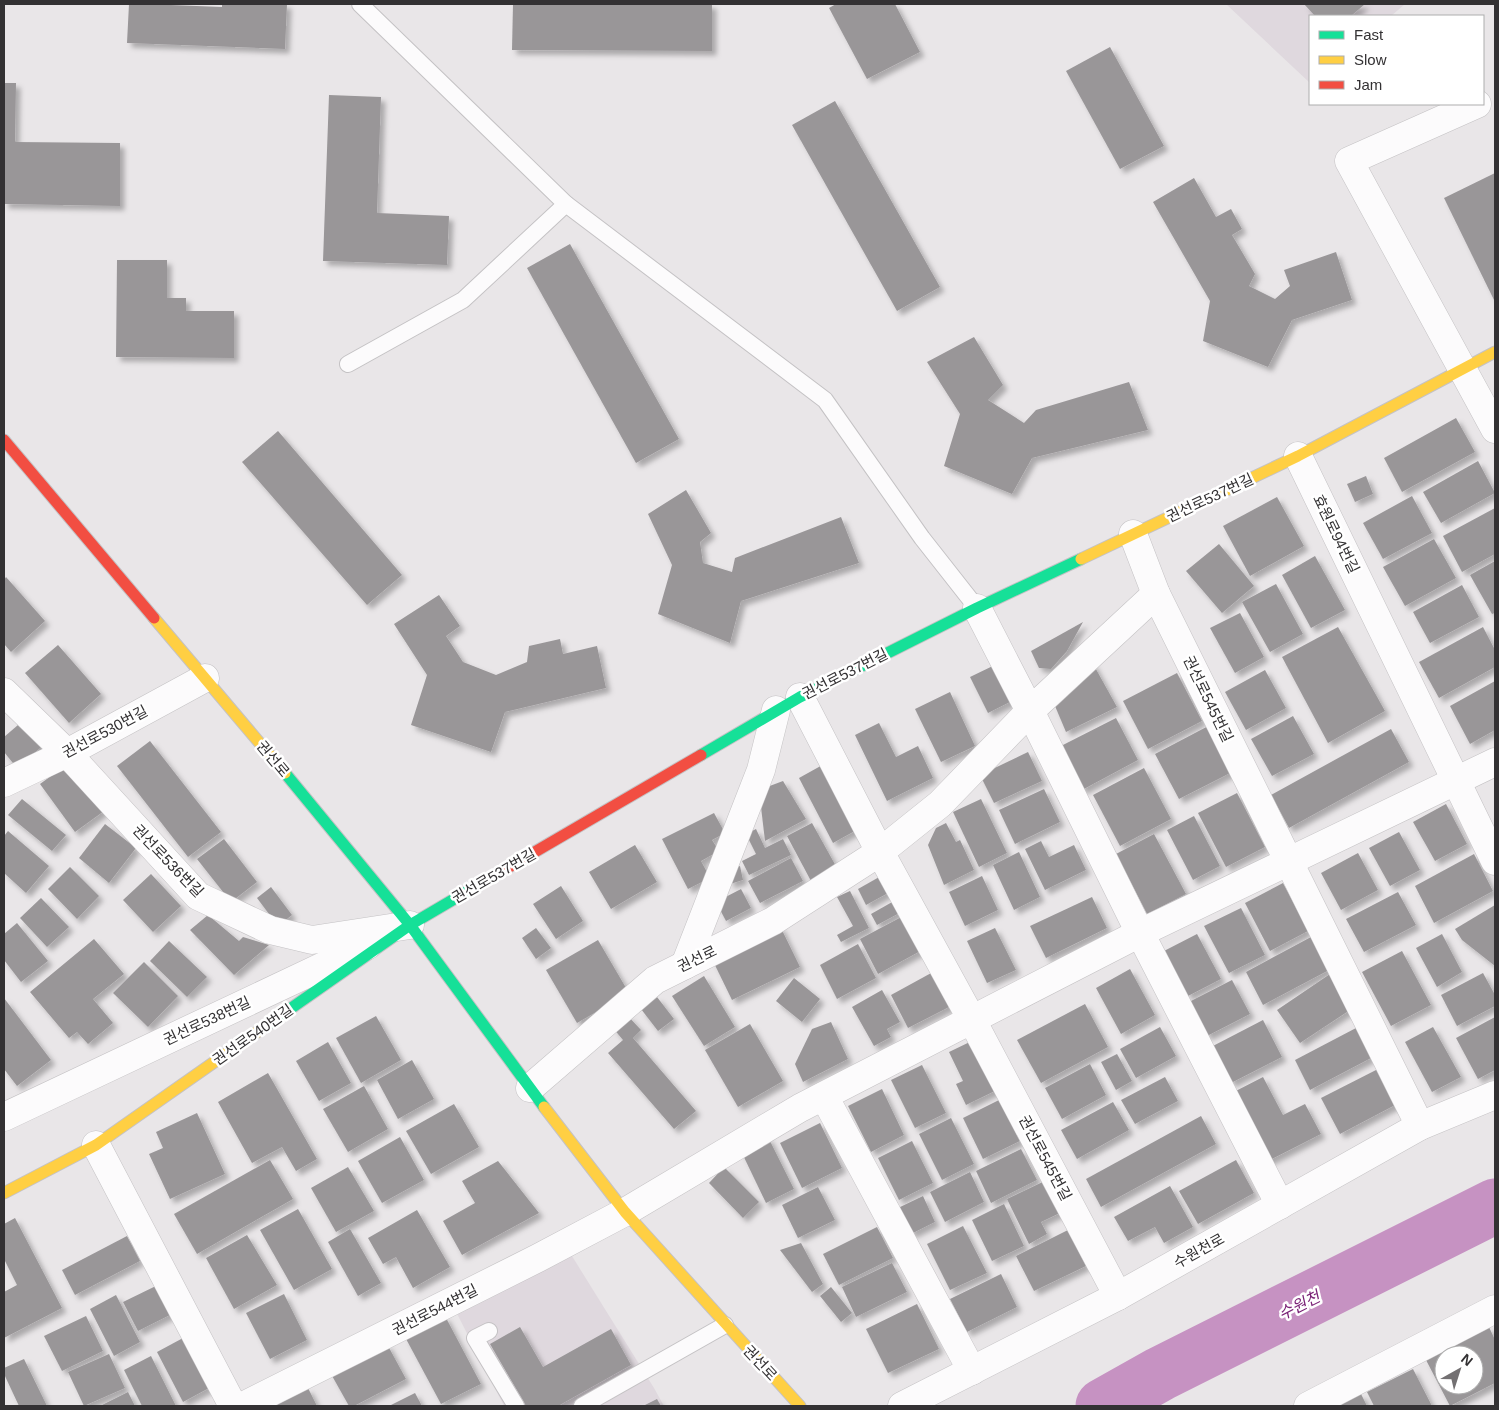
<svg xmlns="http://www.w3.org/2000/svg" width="1499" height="1410" font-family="Arial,'Noto Sans KR',sans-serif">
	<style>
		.built { fill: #dfd8de }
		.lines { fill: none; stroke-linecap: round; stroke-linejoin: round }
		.river { stroke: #c692c2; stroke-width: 55 }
		.building { fill: #999698; fill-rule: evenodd; filter: url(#shadow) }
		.lane-casing { stroke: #c4c2c4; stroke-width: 18 }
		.street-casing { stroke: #c4c2c4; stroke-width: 29 }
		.fast-casing { stroke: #c4c2c4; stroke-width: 13 }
		.slow-casing { stroke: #c4c2c4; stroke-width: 13 }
		.jam-casing { stroke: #c4c2c4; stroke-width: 13 }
		.lane { stroke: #fcfbfc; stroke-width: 16 }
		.street { stroke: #fcfbfc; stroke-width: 28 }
		.fast { stroke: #16e098; stroke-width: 11 }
		.slow { stroke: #ffcf43; stroke-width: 11 }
		.jam { stroke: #f24e42; stroke-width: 11 }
		.labels { text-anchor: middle; stroke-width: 5; stroke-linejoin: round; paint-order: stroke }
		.street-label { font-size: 15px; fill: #333133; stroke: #fff }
		.water-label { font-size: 16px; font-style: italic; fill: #7a2276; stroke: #fff }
	</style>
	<defs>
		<filter id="shadow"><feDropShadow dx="4.5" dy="4.5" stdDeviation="2.5" flood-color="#0004"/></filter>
	</defs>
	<rect width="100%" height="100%" fill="#e9e6e8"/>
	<!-- built -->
	<g class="built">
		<polygon points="1226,4 1405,4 1391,16 1310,16 1310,83"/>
		<polygon points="562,1240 654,1388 664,1406 504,1406 449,1298"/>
	</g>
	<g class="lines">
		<!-- river -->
		<polyline class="river" points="1103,1406 1160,1374 1495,1206"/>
	</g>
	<!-- building -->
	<g class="building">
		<polygon points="129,4 171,4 171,5 222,7 222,4 287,4 285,49 127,43"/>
		<polygon points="513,4 712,4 712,51 512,50"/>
		<polygon points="836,4 895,4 920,52 867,79 829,8"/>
		<polygon points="1304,4 1365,4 1351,16 1315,16"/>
		<polygon points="1110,47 1164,146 1120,169 1066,71"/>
		<polygon points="4,83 16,83 15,142 120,143 120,206 4,204"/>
		<polygon points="329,95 381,97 377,213 449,216 447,265 323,261"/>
		<polygon points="835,101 940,287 897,311 792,125"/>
		<polygon points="1495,173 1495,302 1444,198"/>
		<polygon points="1194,178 1216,217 1231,209 1242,229 1232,235 1255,274 1249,286 1275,299 1290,286 1284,270 1336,252 1352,300 1292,320 1268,367 1203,341 1210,301 1153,202"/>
		<polygon points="570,244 679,439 636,463 527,268"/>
		<polygon points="117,260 167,260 167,298 186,298 186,311 234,311 234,358 116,357"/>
		<polygon points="974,337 1003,385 988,400 1024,423 1036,410 1129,382 1148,430 1032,458 1012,494 944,466 960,414 927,362"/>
		<polygon points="1456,418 1475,452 1402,492 1384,458"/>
		<polygon points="278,431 402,575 367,605 242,462"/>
		<polygon points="1478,461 1495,493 1441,523 1423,492"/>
		<polygon points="1366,476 1373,494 1355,502 1347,484"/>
		<polygon points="686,490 711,533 700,542 703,563 732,572 735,558 841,517 859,563 741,601 730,643 658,614 672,565 648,514"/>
		<polygon points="1412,496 1432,533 1383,559 1363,523"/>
		<polygon points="1277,497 1304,546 1250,576 1223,526"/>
		<polygon points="1495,508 1495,554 1462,572 1443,536"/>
		<polygon points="1434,539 1456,578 1405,606 1383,567"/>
		<polygon points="1219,544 1254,586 1222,613 1186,571"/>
		<polygon points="1315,556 1345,610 1311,628 1282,575"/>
		<polygon points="1495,561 1495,613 1492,614 1470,575"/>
		<polygon points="6,577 45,621 11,652 4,644 4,580"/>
		<polygon points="1276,584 1303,634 1270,652 1242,602"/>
		<polygon points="1462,585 1479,617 1430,643 1413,612"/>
		<polygon points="439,595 460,626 446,636 463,662 496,675 527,662 529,646 560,639 563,654 597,646 606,688 505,712 491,752 411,725 427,675 394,624"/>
		<polygon points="1240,613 1264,657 1235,673 1210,628"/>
		<polygon points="1083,622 1067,651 1051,669 1039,668 1031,651"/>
		<polygon points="1338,627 1385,711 1328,743 1282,657"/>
		<polygon points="1483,627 1495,650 1495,667 1439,698 1419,662"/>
		<polygon points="58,645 101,694 69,723 25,673"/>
		<polygon points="1001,662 1018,698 988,713 970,677"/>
		<polygon points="1092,662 1117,707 1066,732 1055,706"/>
		<polygon points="1265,670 1286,708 1246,730 1225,692"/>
		<polygon points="1177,673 1202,721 1148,749 1123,701"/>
		<polygon points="1495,681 1495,730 1470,744 1450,706"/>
		<polygon points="950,692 975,746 941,762 915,709"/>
		<polygon points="1293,716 1314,754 1272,776 1251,739"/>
		<polygon points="1116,718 1138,760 1082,790 1059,747"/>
		<polygon points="25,719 46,743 17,768 4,752 4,737"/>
		<polygon points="879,723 896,757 918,746 933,778 887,801 855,735"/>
		<polygon points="1214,723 1238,769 1179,799 1155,754"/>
		<polygon points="1391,729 1409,762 1289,828 1271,795"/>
		<polygon points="150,741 221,832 188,857 117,766"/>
		<polygon points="1028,752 1042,781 994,803 980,775"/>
		<polygon points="69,763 104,811 75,832 40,784"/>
		<polygon points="826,763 862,827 833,843 799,778"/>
		<polygon points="1144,768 1171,819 1120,846 1093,795"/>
		<polygon points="783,781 806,819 765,841 759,790"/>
		<polygon points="1044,789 1060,822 1015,844 999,810"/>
		<polygon points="1237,793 1265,847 1226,867 1198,813"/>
		<polygon points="22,799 66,835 52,851 8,815"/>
		<polygon points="981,799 1007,853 979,867 953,812"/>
		<polygon points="1446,804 1467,844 1435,861 1413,822"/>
		<polygon points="714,813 725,833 712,840 719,851 701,861 710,878 688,889 662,839"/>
		<polygon points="1194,816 1220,866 1193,880 1167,830"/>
		<polygon points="812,823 837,868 811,881 787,836"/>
		<polygon points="946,823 956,842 960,840 974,870 944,885 928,845 936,828"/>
		<polygon points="105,824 136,848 109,883 79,858"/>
		<polygon points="756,829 765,848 783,839 791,855 749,875 742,861 756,854 746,834"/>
		<polygon points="8,831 49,866 26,893 4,873 4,836"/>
		<polygon points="1399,832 1420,870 1390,886 1369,848"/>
		<polygon points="1154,834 1186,894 1147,914 1116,854"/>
		<polygon points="224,839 257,882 231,902 197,859"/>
		<polygon points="1041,841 1049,857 1074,845 1086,870 1045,890 1025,849"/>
		<polygon points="635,845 657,882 611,909 589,872"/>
		<polygon points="1019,852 1040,897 1014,910 993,865"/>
		<polygon points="1358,853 1378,890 1341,910 1321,873"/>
		<polygon points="1474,854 1493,891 1434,923 1415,886"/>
		<polygon points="791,858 803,881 760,903 748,881"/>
		<polygon points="740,866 743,880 730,884 727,870"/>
		<polygon points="70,867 99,896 77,919 48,889"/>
		<polygon points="151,874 181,906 153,932 123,900"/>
		<polygon points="881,876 890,892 866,905 858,889"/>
		<polygon points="982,876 998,910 965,926 949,892"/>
		<polygon points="1283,883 1308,931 1270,951 1245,903"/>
		<polygon points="561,886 583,921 556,939 533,904"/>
		<polygon points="271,887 292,915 278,926 257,898"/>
		<polygon points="741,889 751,908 726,921 716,902"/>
		<polygon points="850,891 869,928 841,942 837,935 853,926 837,897"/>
		<polygon points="1398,892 1416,925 1364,952 1346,919"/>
		<polygon points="901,897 907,909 877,925 871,914"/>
		<polygon points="1092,897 1107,928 1046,958 1030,926"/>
		<polygon points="41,898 69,927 47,947 20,918"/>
		<polygon points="1495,905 1495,966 1462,940 1455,929"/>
		<polygon points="1241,908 1265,955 1229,973 1204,926"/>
		<polygon points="907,914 926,948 878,974 860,939"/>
		<polygon points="208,915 239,941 243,937 269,945 234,975 190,930"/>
		<polygon points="17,923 48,961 21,982 4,960 4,934"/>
		<polygon points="780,926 800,967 732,1000 712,959"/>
		<polygon points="536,928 551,948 536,959 522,938"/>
		<polygon points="995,928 1016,970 987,983 967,941"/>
		<polygon points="1197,934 1221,979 1188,996 1164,951"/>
		<polygon points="1442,934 1462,972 1437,987 1416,948"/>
		<polygon points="1311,937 1329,970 1263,1005 1246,972"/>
		<polygon points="94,939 124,974 93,999 113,1023 88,1044 77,1032 69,1038 30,992"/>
		<polygon points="598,940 629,993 577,1023 546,970"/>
		<polygon points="169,941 207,977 187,997 150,961"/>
		<polygon points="858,944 876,978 837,999 820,965"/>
		<polygon points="1402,951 1431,1005 1391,1026 1362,972"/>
		<polygon points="144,962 178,996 148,1027 113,993"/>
		<polygon points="1130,969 1155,1015 1121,1034 1096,988"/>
		<polygon points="933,972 951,1006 908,1028 891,995"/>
		<polygon points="1333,972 1356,1006 1300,1043 1277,1010"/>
		<polygon points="1483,973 1495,995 1495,1006 1457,1026 1441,995"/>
		<polygon points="704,976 735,1027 704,1046 672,996"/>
		<polygon points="794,978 820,999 802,1022 776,1001"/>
		<polygon points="1232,980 1250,1014 1207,1036 1189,1002"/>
		<polygon points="882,990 900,1022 887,1029 891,1037 874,1046 852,1007"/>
		<polygon points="657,997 674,1019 658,1031 641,1009"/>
		<polygon points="4,998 51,1060 17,1086 4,1069"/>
		<polygon points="1085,1004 1108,1047 1041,1083 1017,1040"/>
		<polygon points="627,1015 641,1030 633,1038 696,1111 674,1129 608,1053 623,1040 613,1028"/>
		<polygon points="376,1016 401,1060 361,1083 336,1038"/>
		<polygon points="1495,1017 1495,1070 1478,1079 1456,1038"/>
		<polygon points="1263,1020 1282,1057 1231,1083 1211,1047"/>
		<polygon points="831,1022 848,1059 803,1082 795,1064 812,1029"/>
		<polygon points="750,1024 783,1081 738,1107 705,1050"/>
		<polygon points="1160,1027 1176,1056 1136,1078 1120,1049"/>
		<polygon points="1433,1027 1461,1077 1432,1092 1405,1042"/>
		<polygon points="1356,1028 1371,1058 1310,1090 1295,1060"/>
		<polygon points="976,1039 1001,1088 966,1105 956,1084 963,1081 949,1052"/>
		<polygon points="328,1042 351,1083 319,1101 296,1061"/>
		<polygon points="1117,1054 1132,1081 1116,1090 1101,1062"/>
		<polygon points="412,1060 434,1099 398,1119 377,1080"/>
		<polygon points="1090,1064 1106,1095 1062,1119 1045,1088"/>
		<polygon points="922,1065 946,1113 915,1128 891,1080"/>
		<polygon points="1378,1069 1397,1104 1340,1134 1321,1098"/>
		<polygon points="268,1073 317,1159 296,1171 282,1147 252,1163 218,1102"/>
		<polygon points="1165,1077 1178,1101 1135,1124 1121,1100"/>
		<polygon points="1263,1077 1283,1115 1305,1104 1321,1134 1264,1163 1228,1095"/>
		<polygon points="364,1086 388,1129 348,1152 323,1109"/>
		<polygon points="882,1089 904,1135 871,1152 848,1106"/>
		<polygon points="999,1100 1020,1141 983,1159 963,1118"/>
		<polygon points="1113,1102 1129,1130 1077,1159 1061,1130"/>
		<polygon points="454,1104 479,1147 431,1174 406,1131"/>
		<polygon points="197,1113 225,1174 170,1199 149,1154 163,1148 156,1132"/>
		<polygon points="1201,1116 1216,1144 1101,1207 1086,1179"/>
		<polygon points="951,1118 974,1164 942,1180 919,1134"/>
		<polygon points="820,1123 842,1168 802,1188 780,1143"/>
		<polygon points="400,1137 424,1180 382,1203 358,1161"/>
		<polygon points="768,1137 794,1189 766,1203 741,1151"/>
		<polygon points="912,1141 933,1183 899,1200 878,1158"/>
		<polygon points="1021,1149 1037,1180 991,1203 976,1171"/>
		<polygon points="270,1160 293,1199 197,1254 174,1214"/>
		<polygon points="1236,1160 1254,1193 1198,1224 1179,1191"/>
		<polygon points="498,1161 539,1213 462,1255 443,1221 475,1203 462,1181"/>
		<polygon points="348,1167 374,1211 336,1232 311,1188"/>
		<polygon points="724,1167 759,1202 743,1218 709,1183"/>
		<polygon points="970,1172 984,1202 945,1222 930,1192"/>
		<polygon points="1049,1179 1064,1211 1041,1222 1047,1234 1029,1244 1007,1199"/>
		<polygon points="1170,1186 1193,1227 1164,1243 1155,1227 1128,1241 1114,1217"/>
		<polygon points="818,1187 835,1220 798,1238 782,1205"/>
		<polygon points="923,1196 935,1222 911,1234 898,1208"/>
		<polygon points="1004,1204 1024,1246 992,1261 972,1220"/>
		<polygon points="298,1209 332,1269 294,1290 260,1230"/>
		<polygon points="417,1210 450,1267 413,1288 396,1257 383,1264 368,1238"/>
		<polygon points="15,1218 62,1308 4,1338 4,1292 17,1285 4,1259 4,1224"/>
		<polygon points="963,1226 987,1273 950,1290 927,1244"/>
		<polygon points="877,1227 893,1258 839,1285 823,1254"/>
		<polygon points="350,1229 381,1283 358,1296 328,1242"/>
		<polygon points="1068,1230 1086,1266 1034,1291 1016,1256"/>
		<polygon points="247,1235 277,1285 234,1309 206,1258"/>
		<polygon points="127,1236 140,1261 75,1295 62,1270"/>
		<polygon points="801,1243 823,1284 812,1292 780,1250"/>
		<polygon points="892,1263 907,1292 856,1317 842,1287"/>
		<polygon points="1001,1274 1017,1307 967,1332 950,1299"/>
		<polygon points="162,1283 176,1312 138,1331 123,1302"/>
		<polygon points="831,1287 852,1313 841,1322 820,1296"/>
		<polygon points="284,1294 307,1340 270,1359 246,1313"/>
		<polygon points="116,1295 140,1342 114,1356 90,1309"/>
		<polygon points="917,1304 939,1349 888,1373 866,1329"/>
		<polygon points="86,1316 103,1351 62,1371 44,1336"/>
		<polygon points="445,1316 481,1384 441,1404 405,1337"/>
		<polygon points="520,1327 543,1367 611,1329 631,1365 558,1406 526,1406 490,1344"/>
		<path d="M1489,1327L1495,1340V1383L1450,1406L1426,1360ZM1444,1355H1474V1385H1444Z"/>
		<polygon points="183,1338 209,1388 183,1402 157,1352"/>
		<polygon points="387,1344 406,1379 354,1406 349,1406 331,1374"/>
		<polygon points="109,1354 125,1388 84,1406 68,1372"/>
		<polygon points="151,1356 176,1406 142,1406 124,1370"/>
		<polygon points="24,1359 47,1406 19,1406 4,1374 4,1368"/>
		<polygon points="1413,1369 1432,1406 1374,1406 1367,1392"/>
		<polygon points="308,1388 317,1406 274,1406"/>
		<polygon points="128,1392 135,1406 100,1406"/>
		<polygon points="415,1393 422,1406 389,1406"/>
		<polygon points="1361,1394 1367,1406 1337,1406"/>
		<polygon points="657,1399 661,1406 643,1406"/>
	</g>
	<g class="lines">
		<!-- lane casing -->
		<g class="lane-casing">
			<g id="lane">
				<polyline points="360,4 566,204 825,400 922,538 977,608"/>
				<polyline points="348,364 463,300 566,204"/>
				<polyline points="489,1331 475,1338 516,1406"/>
				<polyline points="582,1406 725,1325"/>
			</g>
		</g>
		<!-- street casing -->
		<g class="street-casing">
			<g id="street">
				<polyline points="1477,104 1349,161 1495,429"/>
				<polyline points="1298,456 1495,861"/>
				<polyline points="1133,534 1156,594 1420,1126"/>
				<polyline points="977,608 1030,711 1140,933 1280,1205"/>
				<polyline points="4,692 67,753 198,896 270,930 312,940 410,925"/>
				<polyline points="800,697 880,852 972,1020 1118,1296"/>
				<polyline points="4,783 67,753 205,678"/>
				<polyline points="685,965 761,770 776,710"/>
				<polyline points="530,1088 655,980 773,921 880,852 940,804 1030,711 1156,594"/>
				<polyline points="824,1096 972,1371"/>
				<polyline points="4,1117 368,945"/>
				<polyline points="96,1145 233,1406"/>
				<polyline points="243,1406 538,1258 625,1212 800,1108 1140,933 1495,762"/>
				<polyline points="902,1406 1118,1296 1420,1126 1495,1095"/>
				<polyline points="1308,1406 1495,1309"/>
			</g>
		</g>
		<!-- fast casing -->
		<g class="fast-casing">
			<g id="fast">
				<polyline points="701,755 800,697 977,608 1081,559"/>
				<polyline points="285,773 410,925 544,1107"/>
				<polyline points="260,1030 410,925 478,885"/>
			</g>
		</g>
		<!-- slow casing -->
		<g class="slow-casing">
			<g id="slow">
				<polyline points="1081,559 1298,456 1495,352"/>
				<polyline points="154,618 285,773"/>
				<polyline points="544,1107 625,1212 800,1406"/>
				<polyline points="4,1193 96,1145 260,1030"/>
			</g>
		</g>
		<!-- jam casing -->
		<g class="jam-casing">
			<g id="jam">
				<polyline points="4,440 154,618"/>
				<polyline points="478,885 701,755"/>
			</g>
		</g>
		<!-- lane -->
		<use href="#lane" class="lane"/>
		<!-- street -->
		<use href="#street" class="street"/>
		<!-- fast -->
		<use href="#fast" class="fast"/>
		<!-- slow -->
		<use href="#slow" class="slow"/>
		<!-- jam -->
		<use href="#jam" class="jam"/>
	</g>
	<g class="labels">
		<!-- street labels -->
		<g class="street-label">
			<text transform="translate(1210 498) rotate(-25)" y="5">권선로537번길</text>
			<text transform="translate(1336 534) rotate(64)" y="5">효원로94번길</text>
			<text transform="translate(845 674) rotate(-27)" y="5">권선로537번길</text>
			<text transform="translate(1208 699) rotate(64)" y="5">권선로545번길</text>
			<text transform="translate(105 732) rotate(-28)" y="5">권선로530번길</text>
			<text transform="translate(273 759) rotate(50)" y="5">권선로</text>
			<text transform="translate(168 861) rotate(46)" y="5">권선로536번길</text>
			<text transform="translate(494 876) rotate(-30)" y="5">권선로537번길</text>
			<text transform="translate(697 959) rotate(-26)" y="5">권선로</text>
			<text transform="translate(207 1021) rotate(-25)" y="5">권선로538번길</text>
			<text transform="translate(253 1035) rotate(-35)" y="5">권선로540번길</text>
			<text transform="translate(1045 1158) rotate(62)" y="5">권선로545번길</text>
			<text transform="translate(1199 1251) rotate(-29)" y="5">수원천로</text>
			<text transform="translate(435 1310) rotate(-27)" y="5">권선로544번길</text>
			<text transform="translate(760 1363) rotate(47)" y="5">권선로</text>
		</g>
		<!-- water labels -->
		<g class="water-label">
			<text transform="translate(1299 1305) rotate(-27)" y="6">수원천</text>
		</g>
	</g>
	<!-- border -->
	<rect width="1499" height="1410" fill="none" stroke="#333133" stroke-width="10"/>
	<!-- legend -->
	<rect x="1309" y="15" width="175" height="90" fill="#ffffff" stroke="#adadad"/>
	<rect x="1319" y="31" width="25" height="8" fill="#16e098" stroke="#adadad"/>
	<text x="1354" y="40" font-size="15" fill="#333133">Fast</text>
	<rect x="1319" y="56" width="25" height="8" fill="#ffcf43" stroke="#adadad"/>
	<text x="1354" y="65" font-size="15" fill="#333133">Slow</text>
	<rect x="1319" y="81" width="25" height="8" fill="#f24e42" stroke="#adadad"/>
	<text x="1354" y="90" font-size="15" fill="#333133">Jam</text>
	<!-- north arrow -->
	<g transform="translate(1459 1370) rotate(39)"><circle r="24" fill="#ffffff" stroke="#adadad"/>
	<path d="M0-4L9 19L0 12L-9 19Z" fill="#737072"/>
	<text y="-8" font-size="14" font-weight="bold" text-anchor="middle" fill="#333133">N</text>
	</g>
</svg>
